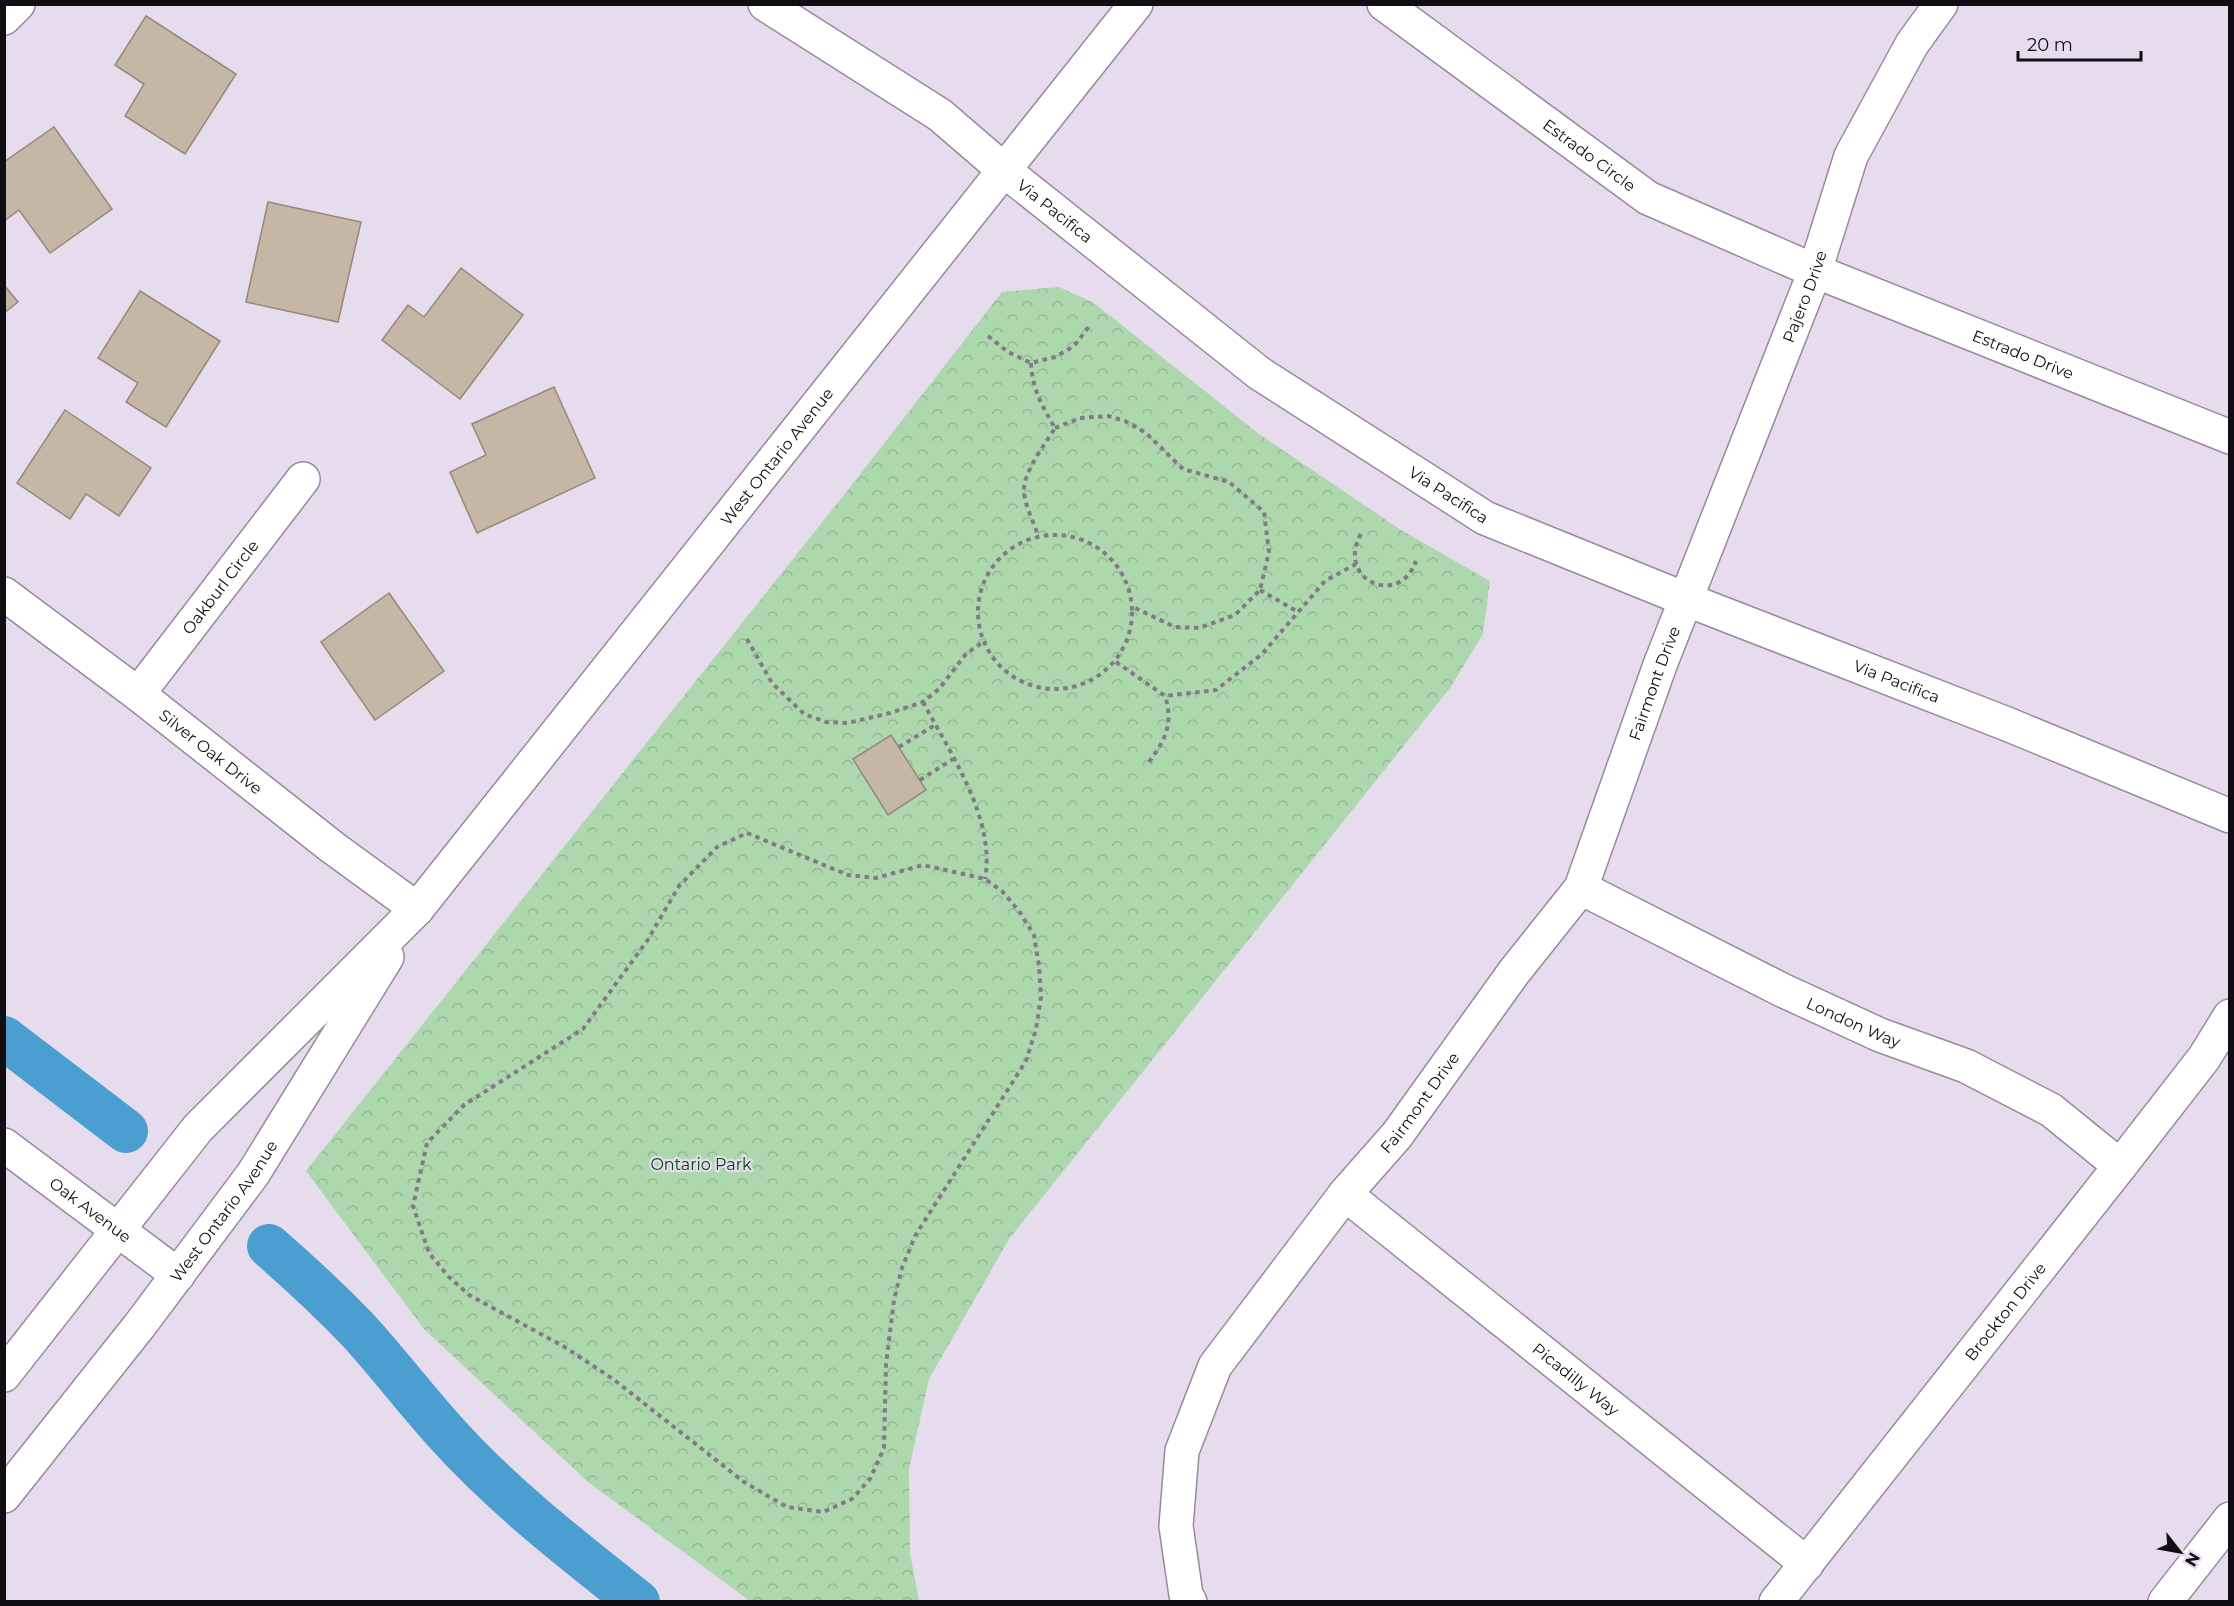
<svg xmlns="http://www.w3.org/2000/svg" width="2234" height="1606" font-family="Montserrat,sans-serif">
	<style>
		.park { fill: url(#park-crowns) }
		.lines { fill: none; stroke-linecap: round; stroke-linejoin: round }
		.canal { stroke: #4b9fd0; stroke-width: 44 }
		.building { fill: #c4b7a5; stroke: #968978; stroke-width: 1.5 }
		.minor-casing { stroke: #968b9d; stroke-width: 36 }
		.major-casing { stroke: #968b9d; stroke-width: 36 }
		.path { stroke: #827a87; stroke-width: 4; stroke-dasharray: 4.5 4.5; stroke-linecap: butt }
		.minor { stroke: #fff; stroke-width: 33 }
		.major { stroke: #fff; stroke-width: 33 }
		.labels { text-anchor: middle; stroke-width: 4.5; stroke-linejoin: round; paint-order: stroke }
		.street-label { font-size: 16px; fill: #110d14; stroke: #e7dbee }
		.park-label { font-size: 16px; fill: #014a0f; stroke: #e7dbee }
	</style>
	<defs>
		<pattern id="park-crowns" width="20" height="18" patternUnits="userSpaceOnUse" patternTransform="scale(1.5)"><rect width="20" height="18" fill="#add8ad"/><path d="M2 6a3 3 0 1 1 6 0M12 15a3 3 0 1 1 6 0" fill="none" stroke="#94b894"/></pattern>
	</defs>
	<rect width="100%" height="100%" fill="#e7dbee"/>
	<!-- park -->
	<polygon class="park" points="1059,287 1094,303 1259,434 1401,530 1490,581 1483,634 1450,688 1009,1239 929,1379 909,1469 910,1553 919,1601 750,1601 588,1482 424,1329 306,1171 847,491 1002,292"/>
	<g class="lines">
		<!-- canal -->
		<g class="canal">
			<polyline points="4,1038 126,1131"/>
			<path d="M269,1246C300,1273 330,1301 358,1330C389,1364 416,1400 447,1434C504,1497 571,1549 638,1602"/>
		</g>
	</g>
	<!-- building -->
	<g class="building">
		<polygon points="146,16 236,74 185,154 125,116 144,84 115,65"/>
		<polygon points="54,127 112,209 50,253 19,210 4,221 4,162"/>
		<polygon points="268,202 361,222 338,322 246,302"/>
		<polygon points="461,268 523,315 460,399 382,340 408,305 424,317"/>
		<polygon points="4,285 18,302 4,313"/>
		<polygon points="140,291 220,341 166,427 126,402 138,383 98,358"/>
		<polygon points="554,387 595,478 477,533 450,472 486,455 472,424"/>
		<polygon points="65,410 151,468 119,516 86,494 70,519 17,483"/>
		<polygon points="389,593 444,671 375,720 321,642"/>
		<polygon points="891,735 926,790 888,815 853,759"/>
	</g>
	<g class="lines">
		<!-- minor casing -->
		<g class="minor-casing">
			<g id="minor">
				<polyline points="765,4 940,115 1005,171"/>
				<path id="s1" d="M1384,4L1648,198L1815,271L2230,437"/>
				<polyline points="4,18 18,4"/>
				<path id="s2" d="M4,594L138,694L332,847L417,909"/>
				<path id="s3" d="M138,694L303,479"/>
				<path id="s4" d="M1581,888L1782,990L1880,1035L1966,1066L2051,1110L2120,1166"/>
				<path id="s5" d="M4,1145L178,1275"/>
				<path id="s6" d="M1345,1194L1807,1564"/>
				<path id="s7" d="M1190,1602L1186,1595L1176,1526L1182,1451L1215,1366L1345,1194L1397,1135L1514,972L1581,888L1660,665L1815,271L1851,156L1912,44L1941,4"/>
				<path id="s8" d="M1776,1602L2120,1166L2204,1058L2230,1016"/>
				<polyline points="2165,1602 2230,1519"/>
			</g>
		</g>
		<!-- major casing -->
		<g class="major-casing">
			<g id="major">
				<path id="s9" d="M1005,171L1259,373L1485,518L1685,599L2007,724L2230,816"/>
				<path id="s10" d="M4,1375L198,1128L417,909L1136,4"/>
				<path id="s11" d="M4,1496L140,1325L253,1174L387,957"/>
			</g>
		</g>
		<!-- path -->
		<g class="path">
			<polyline points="988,336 1008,352 1031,363 1055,357 1074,346 1091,324"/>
			<path d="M1031,363C1032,388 1042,406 1055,428C1045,444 1023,473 1024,491C1025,507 1034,522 1038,536"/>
			<polyline points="1055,428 1080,418 1108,416 1125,421 1146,433 1183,469 1229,482 1264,512 1269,552 1260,590 1235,615 1199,628 1175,627 1133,607"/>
			<path d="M1361,534C1335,579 1399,609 1416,561"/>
			<circle cx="1055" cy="612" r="77"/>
			<polyline points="1260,590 1298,612"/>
			<polyline points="747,639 772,683 804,714 826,722 848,723 890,713 923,702 939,689 966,654 983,642"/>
			<polyline points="1116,662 1165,696 1216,690 1262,654 1325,581 1356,564"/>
			<path d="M923,702C950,753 996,819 985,879"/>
			<polyline points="899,747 935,725"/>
			<path d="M1149,762C1165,740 1174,724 1165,696"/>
			<polyline points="920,780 953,759"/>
			<polygon points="747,833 848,875 876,878 923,865 985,879 1002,891 1019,911 1034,935 1039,966 1041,997 1036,1029 1026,1061 915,1236 902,1268 894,1300 886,1364 884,1448 870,1479 852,1499 823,1512 787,1507 744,1482 613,1379 563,1346 469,1295 449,1277 429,1253 413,1206 427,1143 464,1105 583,1029 647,941 679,886 717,847"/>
		</g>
		<!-- minor -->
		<use href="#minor" class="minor"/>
		<!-- major -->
		<use href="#major" class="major"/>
	</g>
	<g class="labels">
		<!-- street labels -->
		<g class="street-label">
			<text dy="6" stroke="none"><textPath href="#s1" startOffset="255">Estrado Circle</textPath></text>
			<text dy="6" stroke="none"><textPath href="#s9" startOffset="64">Via Pacifica</textPath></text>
			<text dy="6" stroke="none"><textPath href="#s7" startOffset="1479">Pajero Drive</textPath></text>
			<text dy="6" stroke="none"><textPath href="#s1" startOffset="734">Estrado Drive</textPath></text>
			<text dy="6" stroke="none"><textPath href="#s10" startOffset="1202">West Ontario Avenue</textPath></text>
			<text dy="6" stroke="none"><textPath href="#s9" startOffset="550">Via Pacifica</textPath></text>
			<text dy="6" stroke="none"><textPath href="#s3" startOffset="135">Oakburl Circle</textPath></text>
			<text dy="6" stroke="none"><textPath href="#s9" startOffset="1036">Via Pacifica</textPath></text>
			<text dy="6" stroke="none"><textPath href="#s7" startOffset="1064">Fairmont Drive</textPath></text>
			<text dy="6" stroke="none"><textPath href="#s2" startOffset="260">Silver Oak Drive</textPath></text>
			<text dy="6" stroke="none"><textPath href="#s4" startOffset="304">London Way</textPath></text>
			<text dy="6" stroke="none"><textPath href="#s7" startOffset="578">Fairmont Drive</textPath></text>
			<text dy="6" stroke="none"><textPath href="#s5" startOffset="108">Oak Avenue</textPath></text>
			<text dy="6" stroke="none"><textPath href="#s11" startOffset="360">West Ontario Avenue</textPath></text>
			<text dy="6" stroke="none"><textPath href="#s8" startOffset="370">Brockton Drive</textPath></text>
			<text dy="6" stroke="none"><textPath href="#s6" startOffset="296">Picadilly Way</textPath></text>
		</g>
		<!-- park labels -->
		<g class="park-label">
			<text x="701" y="1170">Ontario Park</text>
		</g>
	</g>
	<!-- border -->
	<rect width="2234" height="1606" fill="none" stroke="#110d14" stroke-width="12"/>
	<!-- north arrow -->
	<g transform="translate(2180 1552) rotate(121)" stroke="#e7dbee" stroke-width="4.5" paint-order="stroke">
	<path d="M0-4.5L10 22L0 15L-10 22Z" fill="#110d14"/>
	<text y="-9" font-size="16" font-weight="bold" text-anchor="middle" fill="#110d14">N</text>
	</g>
	<!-- scale -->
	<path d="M2018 51v9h123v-9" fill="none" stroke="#110d14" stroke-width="3"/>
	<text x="2027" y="51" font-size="18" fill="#110d14" stroke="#e7dbee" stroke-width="4.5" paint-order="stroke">20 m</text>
</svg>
